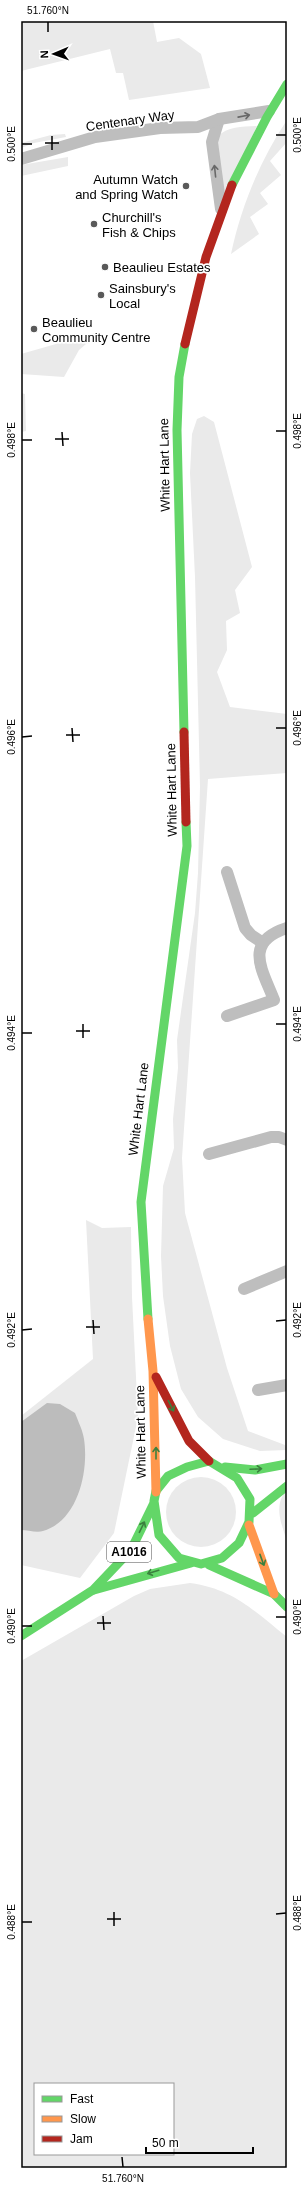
<svg xmlns="http://www.w3.org/2000/svg" width="308" height="2189" font-family="Helvetica,sans-serif">
	<style>
		.green { fill: #eaeaea; fill-rule: evenodd }
		.water { fill: #bcbcbc }
		.lines { fill: none; stroke-linecap: round; stroke-linejoin: round }
		.street { stroke: #bebebe; stroke-width: 12 }
		.fast { stroke: #63d668; stroke-width: 9 }
		.slow { stroke: #ff974d; stroke-width: 9 }
		.jam { stroke: #b3261e; stroke-width: 9 }
		.oneway { stroke: #686868 }
		.oneway2 { stroke: #3b803e }
		.ticks { fill: none; stroke: #000; stroke-width: 1.5 }
		.poi-dot { fill: #595959; stroke: #fff; stroke-width: 1.5 }
		.labels { text-anchor: middle; stroke-width: 3.5; stroke-linejoin: round; paint-order: stroke }
		.shield { fill: #fff; stroke: #4c4c4c; stroke-width: 1 }
		.shield-label { font-size: 12px; font-weight: bold; fill: #000 }
		.street-label { font-size: 13px; fill: #000; stroke: #fff }
		.poi-label { font-size: 13px; fill: #000; stroke: #fff; text-anchor: start }
		.neatline { fill: none; stroke: #000; stroke-width: 1.5 }
		.ticks-label { font-size: 10px; text-anchor: middle; fill: #000 }
	</style>
	<rect width="100%" height="100%" fill="#fff"/>
	<!-- green -->
	<g class="green">
		<polygon points="21,21 153,21 157,42 179,38 201,54 210,88 129,100 123,73 116,73 110,49 21,71"/>
		<path d="M287,120V142L270,161L281,175L260,193L268,204L250,217L259,234L231,254C241,207 260,160 287,120Z"/>
		<path d="M257,126L224,196L217,137C228,126 242,127 257,126Z"/>
		<polygon points="65,134 66,137 34,143 21,148 21,143 51,135"/>
		<polygon points="68,157 68,166 21,176 21,165"/>
		<polygon points="98,332 100,337 98,341 86,344 79,350 64,377 21,374 21,354"/>
		<polygon points="21,393 25,394 26,431 21,432"/>
		<polygon points="204,416 214,422 252,567 235,590 240,613 226,621 227,650 217,672 230,707 287,714 287,773 208,779 182,1158 185,1213 227,1368 248,1431 285,1445 287,1450 260,1451 223,1439 198,1417 181,1389 170,1346 163,1296 161,1256 163,1186 174,1148 173,1119 178,1068 177,1040 195,913 198,873 200,786 195,577 190,473 192,434 197,419"/>
		<polygon points="86,1220 102,1228 131,1227 132,1297 138,1417 114,1533 80,1578 21,1565 21,1416 93,1359"/>
		<circle cx="201" cy="1512" r="35"/>
		<path d="M287,1490V1541C281,1523 273,1505 287,1490Z"/>
		<path d="M190,1583C234,1589 254,1611 287,1637V2168H21V1661L134,1596L150,1589ZM35,2084H173V2154H35Z"/>
	</g>
	<!-- water -->
	<path class="water" d="M47,1403L60,1404L75,1413C78,1421 83,1431 84,1439C89,1471 78,1521 43,1531C37,1533 27,1530 21,1530V1422Z"/>
	<g class="lines">
		<!-- street -->
		<g class="street">
			<polyline points="219,119 212,142 221,209"/>
			<polyline points="21,159 95,137 160,128 198,127 219,119 269,111"/>
			<polyline points="227,872 245,928 251,935 263,943"/>
			<path d="M227,1016L274,1000C262,969 243,942 287,928"/>
			<polyline points="209,1154 271,1137 279,1137 287,1140"/>
			<polyline points="244,1289 287,1271"/>
			<polyline points="258,1390 287,1385"/>
		</g>
		<!-- fast -->
		<g class="fast">
			<polyline points="232,185 267,117 287,84"/>
			<polyline points="184,732 177,430 179,377 185,344"/>
			<polyline points="148,1319 141,1202 187,846 186,822"/>
			<polygon points="209,1461 237,1478 250,1499 249,1522 239,1543 222,1558 201,1564 179,1558 159,1535 154,1501 156,1491 168,1476 187,1467"/>
			<polyline points="225,1467 255,1470 287,1464"/>
			<polyline points="253,1513 287,1486"/>
			<polyline points="209,1565 274,1594 287,1607"/>
			<polyline points="94,1590 191,1563"/>
			<polyline points="21,1636 93,1590 131,1550 153,1505"/>
		</g>
		<!-- slow -->
		<g class="slow">
			<polyline points="148,1319 153,1371 156,1492"/>
			<polyline points="249,1525 274,1594"/>
		</g>
		<!-- jam -->
		<g class="jam">
			<polyline points="185,344 206,257 232,185"/>
			<polyline points="184,732 186,822"/>
			<polyline points="156,1377 189,1441 209,1461"/>
		</g>
	</g>
	<!-- one-way arrows -->
	<defs><path id="oneway-shaft" d="M-6 0H5M1.5-3L5.5 0L1.5 3" fill="none" stroke-width="1.6" stroke-linecap="round" stroke-linejoin="round"/></defs>
	<g class="oneway">
		<use href="#oneway-shaft" transform="translate(244 116) rotate(-11)"/>
		<use href="#oneway-shaft" transform="translate(215 171) rotate(-96)"/>
	</g>
	<g class="oneway2">
		<use href="#oneway-shaft" transform="translate(171 1406) rotate(63)"/>
		<use href="#oneway-shaft" transform="translate(156 1453) rotate(-90)"/>
		<use href="#oneway-shaft" transform="translate(256 1469) rotate(-3)"/>
		<use href="#oneway-shaft" transform="translate(142 1527) rotate(-64)"/>
		<use href="#oneway-shaft" transform="translate(262 1560) rotate(70)"/>
		<use href="#oneway-shaft" transform="translate(153 1572) rotate(163)"/>
	</g>
	<!-- ticks -->
	<path class="ticks" d="M48,22V32M276,135H286M52,136V150M45,143H59M22,144H32M276,431H286M62,432L63,446M55,439H69M22,440H32M72,728L73,742M276,728H286M66,735H80M22,737L32,736M83,1024V1038M276,1024H286M76,1031H90M22,1033H32M93,1320L94,1334M276,1321L286,1320M86,1327H100M22,1330L32,1329M103,1616L104,1630M276,1617H286M97,1623H111M22,1626H32M114,1912V1926M276,1914L286,1913M107,1919H121M22,1922H32M122,2157L123,2167"/>
	<!-- markers -->
	<g class="poi-dot">
		<circle cx="186" cy="186" r="4"/>
		<circle cx="94" cy="224" r="4"/>
		<circle cx="105" cy="267" r="4"/>
		<circle cx="101" cy="295" r="4"/>
		<circle cx="34" cy="329" r="4"/>
	</g>
	<g class="labels">
		<!-- shield labels -->
		<rect class="shield" x="107" y="1542" width="44" height="20" rx="3"/>
		<g class="shield-label">
			<text x="129" y="1556">A1016</text>
		</g>
		<!-- street labels -->
		<g class="street-label">
			<text transform="translate(130 120) rotate(-8)" y="5">Centenary Way</text>
			<text transform="translate(164 465) rotate(-91)" y="5">White Hart Lane</text>
			<text transform="translate(171 790) rotate(-91)" y="5">White Hart Lane</text>
			<text transform="translate(138 1109) rotate(-83)" y="5">White Hart Lane</text>
			<text transform="translate(140 1432) rotate(-91)" y="5">White Hart Lane</text>
		</g>
		<!-- poi labels -->
		<g class="poi-label">
			<text x="178" y="184" text-anchor="end">Autumn Watch<tspan x="178" dy="15">and Spring Watch</tspan></text>
			<text x="102" y="222">Churchill's<tspan x="102" dy="15">Fish &amp; Chips</tspan></text>
			<text x="113" y="272">Beaulieu Estates</text>
			<text x="109" y="293">Sainsbury's<tspan x="109" dy="15">Local</tspan></text>
			<text x="42" y="327">Beaulieu<tspan x="42" dy="15">Community Centre</tspan></text>
		</g>
	</g>
	<!-- border -->
	<rect width="308" height="2189" fill="none" stroke="#ffffff" stroke-width="44"/>
	<!-- legend -->
	<rect x="34" y="2083" width="140" height="72" fill="#ffffff" stroke="#999999"/>
	<rect x="42" y="2096" width="20" height="6" fill="#63d668" stroke="#999999"/>
	<text x="70" y="2103" font-size="12" fill="#000000">Fast</text>
	<rect x="42" y="2116" width="20" height="6" fill="#ff974d" stroke="#999999"/>
	<text x="70" y="2123" font-size="12" fill="#000000">Slow</text>
	<rect x="42" y="2136" width="20" height="6" fill="#b3261e" stroke="#999999"/>
	<text x="70" y="2143" font-size="12" fill="#000000">Jam</text>
	<!-- north arrow -->
	<g transform="translate(54 54) rotate(268)" stroke="#ffffff" stroke-width="3" paint-order="stroke">
	<path d="M0-3L7 15L0 10L-7 15Z" fill="#000000"/>
	<text y="-6" font-size="11" font-weight="bold" text-anchor="middle" fill="#000000">N</text>
	</g>
	<!-- scale -->
	<path d="M146 2147v6h107v-6" fill="none" stroke="#000000" stroke-width="2"/>
	<text x="152" y="2147" font-size="12" fill="#000000" stroke="#ffffff" stroke-width="3" paint-order="stroke">50 m</text>
	<rect x="22" y="22" width="264" height="2145" class="neatline"/>
	<g class="ticks-label">
		<text x="48" y="14">51.760°N</text>
		<text transform="translate(297 135) rotate(-90)" y="4">0.500°E</text>
		<text transform="translate(11 144) rotate(-90)" y="4">0.500°E</text>
		<text transform="translate(297 431) rotate(-90)" y="4">0.498°E</text>
		<text transform="translate(11 440) rotate(-90)" y="4">0.498°E</text>
		<text transform="translate(297 728) rotate(-90)" y="4">0.496°E</text>
		<text transform="translate(11 737) rotate(-90)" y="4">0.496°E</text>
		<text transform="translate(297 1024) rotate(-90)" y="4">0.494°E</text>
		<text transform="translate(11 1033) rotate(-90)" y="4">0.494°E</text>
		<text transform="translate(297 1320) rotate(-90)" y="4">0.492°E</text>
		<text transform="translate(11 1330) rotate(-90)" y="4">0.492°E</text>
		<text transform="translate(297 1617) rotate(-90)" y="4">0.490°E</text>
		<text transform="translate(11 1626) rotate(-90)" y="4">0.490°E</text>
		<text transform="translate(297 1913) rotate(-90)" y="4">0.488°E</text>
		<text transform="translate(11 1922) rotate(-90)" y="4">0.488°E</text>
		<text x="123" y="2182">51.760°N</text>
	</g>
</svg>
